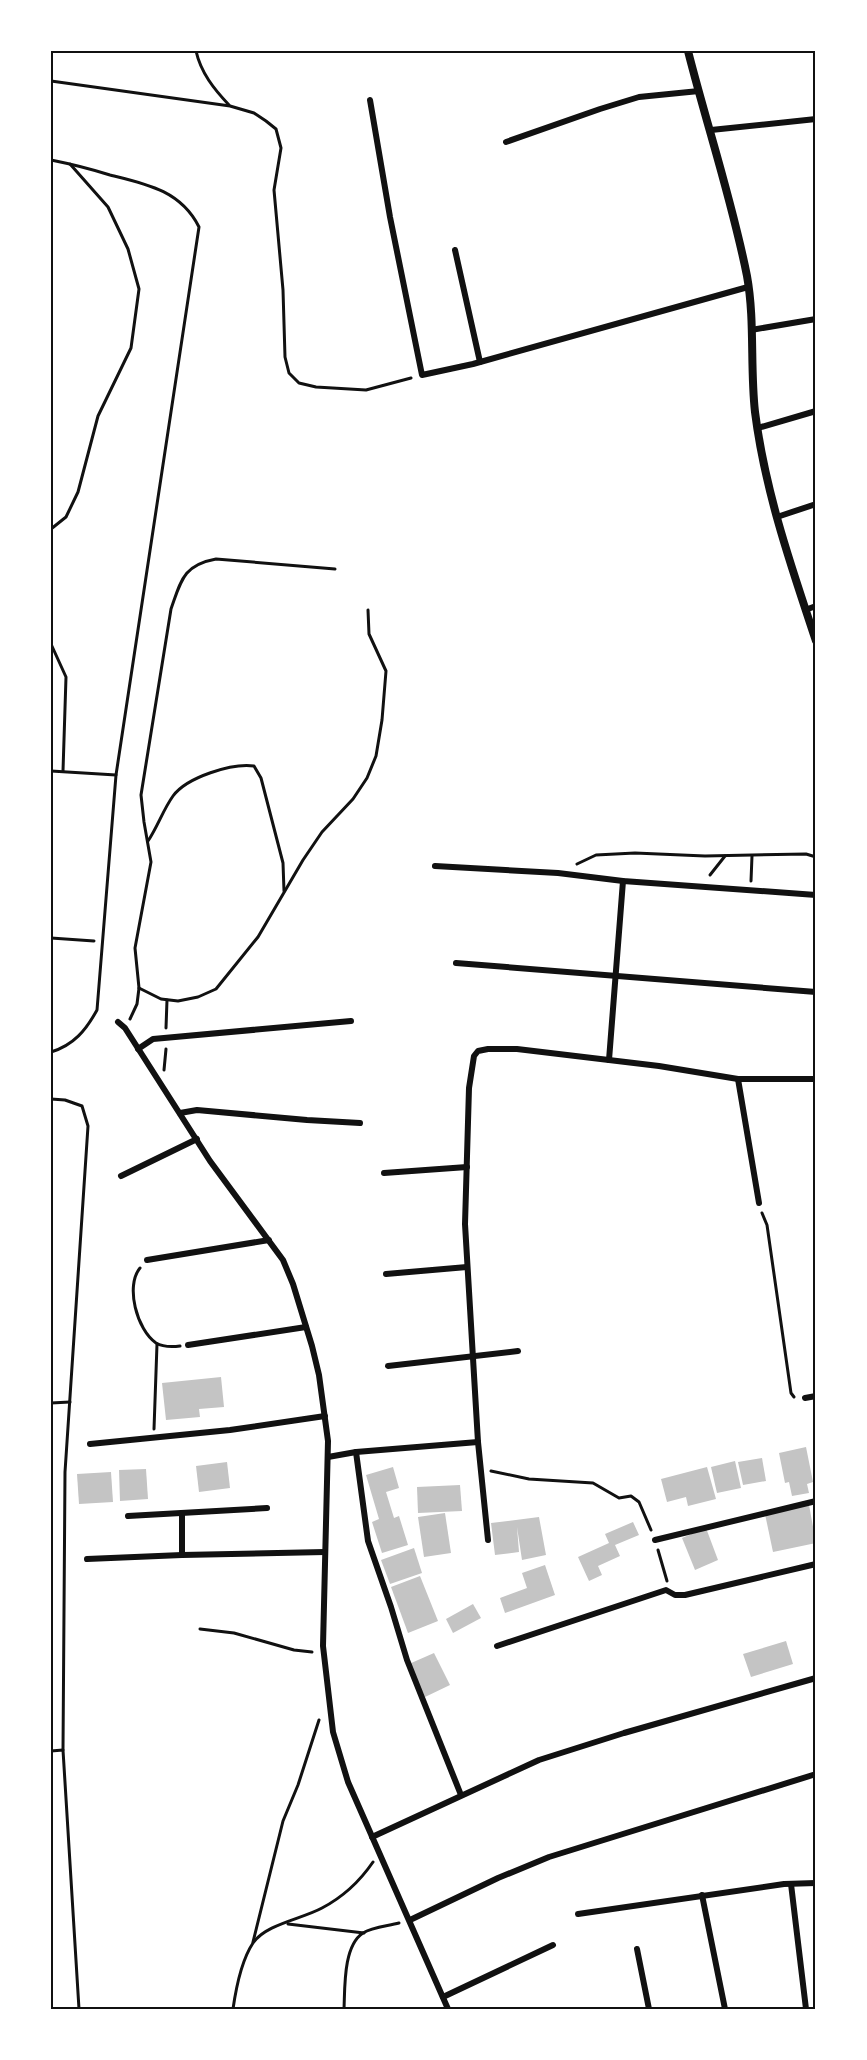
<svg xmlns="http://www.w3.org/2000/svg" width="867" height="2060" font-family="Merriweather,serif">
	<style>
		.building { fill: #c4c4c4 }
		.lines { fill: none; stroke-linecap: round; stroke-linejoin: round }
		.path { stroke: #111; stroke-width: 3 }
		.service { stroke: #111; stroke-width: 3 }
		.minor { stroke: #111; stroke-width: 6 }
		.tertiary { stroke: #111; stroke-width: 8 }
		.neatline { fill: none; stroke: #111; stroke-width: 2 }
	</style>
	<rect width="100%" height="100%" fill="#fff"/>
	<!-- building -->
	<g class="building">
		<polygon points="221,1377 224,1407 199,1409 200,1417 166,1420 162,1383"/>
		<polygon points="806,1447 813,1482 807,1484 809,1493 792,1496 789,1482 785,1483 779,1453"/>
		<polygon points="762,1458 766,1481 743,1485 738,1462"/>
		<polygon points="735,1461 741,1488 717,1493 711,1467"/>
		<polygon points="227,1462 230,1488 199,1492 196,1466"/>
		<polygon points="393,1467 399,1488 386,1492 394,1518 399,1516 408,1545 382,1553 372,1522 379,1519 366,1475"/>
		<polygon points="707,1467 716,1499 688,1506 686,1497 667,1502 661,1479"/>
		<polygon points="146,1469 148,1499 120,1501 119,1470"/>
		<polygon points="111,1472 113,1502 79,1504 77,1474"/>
		<polygon points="460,1485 462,1511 418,1513 417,1487"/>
		<polygon points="809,1505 816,1543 773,1552 765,1514"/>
		<polygon points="445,1513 451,1553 424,1557 418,1517"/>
		<polygon points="539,1517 546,1555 522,1560 517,1527 519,1552 495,1555 491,1523"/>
		<polygon points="633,1522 639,1535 615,1545 620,1556 598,1566 602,1575 589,1581 578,1557 609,1543 605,1534"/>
		<polygon points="706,1528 718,1560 695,1570 682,1538"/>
		<polygon points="414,1548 422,1573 390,1584 381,1560"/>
		<polygon points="545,1565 555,1595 505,1613 500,1598 527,1588 522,1573"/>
		<polygon points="420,1576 438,1621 408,1633 391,1587"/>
		<polygon points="473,1604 481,1618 453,1633 446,1619"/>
		<polygon points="786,1641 793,1664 751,1677 743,1654"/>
		<polygon points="434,1653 450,1685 425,1697 409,1664"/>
	</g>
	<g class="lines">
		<!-- path -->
		<g class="path">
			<path d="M196,51C201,73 214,89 229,105"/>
			<polyline points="51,81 230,106 254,113 266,121 276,129 281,148 274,190 283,290 285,357 289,373 299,383 316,387 366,390 411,378"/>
			<path d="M148,841C158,826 163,810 173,796C187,777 232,763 254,766L261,778L283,863L284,891"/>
			<polyline points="577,864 596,855 635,853 705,856 806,854 816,857"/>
			<polyline points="710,875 725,856"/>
			<polyline points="751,881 752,856"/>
			<polyline points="51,938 94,941"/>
			<polyline points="139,988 161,999 178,1001 198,997 216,989 258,937 303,860 322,832 353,799 367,778 376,756 382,720 386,671 369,634 368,610"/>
			<path d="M130,1019L137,1004L139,988L135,948L151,862L144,822L141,795L171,609C181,581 183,565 216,559L335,569"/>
			<polyline points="166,1028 167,1000"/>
			<polyline points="164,1070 166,1049"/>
			<polyline points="762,1213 767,1225 791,1393 794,1397"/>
			<path d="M140,1268C125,1286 137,1330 156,1343C163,1347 172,1347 180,1346"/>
			<polyline points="154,1429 157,1344"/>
			<polyline points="491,1471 529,1479 593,1483 619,1498 631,1496 639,1502 651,1530"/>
			<polyline points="658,1550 667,1581"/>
			<polyline points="200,1629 234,1633 294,1650 312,1652"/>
			<polyline points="288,1924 364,1933"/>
			<polyline points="253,1942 283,1821 298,1785 319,1720"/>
			<path d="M233,2009C236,1988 241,1961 253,1943C266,1924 302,1919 322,1908C343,1897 360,1881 373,1862"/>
			<path d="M344,2009C345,1988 343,1946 363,1933C372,1927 388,1926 399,1923"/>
		</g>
		<!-- service -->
		<g class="service">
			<path d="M51,160C71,164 91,169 110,175C147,184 181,191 199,227L116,775L97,1010C86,1030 74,1045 51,1052"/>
			<polyline points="51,529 66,517 78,492 98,416 131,348 139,289 128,249 108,207 70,164"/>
			<polyline points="51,644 66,677 63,771"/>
			<polyline points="51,771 116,775"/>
			<polyline points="51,1099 65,1100 82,1106 88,1126 65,1472 63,1750"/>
			<polyline points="51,1403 70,1402"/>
			<polyline points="51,1751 63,1750 79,2009"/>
		</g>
		<!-- minor -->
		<g class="minor">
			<polyline points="370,100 390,217 422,375 473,364 748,287"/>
			<polyline points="711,130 816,119"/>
			<polyline points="506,142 600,109 639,97 699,91"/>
			<polyline points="455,250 480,362"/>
			<polyline points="751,330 816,319"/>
			<polyline points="758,428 816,411"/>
			<polyline points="777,517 816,504"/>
			<polyline points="805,610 816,606"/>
			<polyline points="435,866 558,873 623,881 816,895"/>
			<polyline points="456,963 816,992"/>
			<polyline points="118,1022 125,1028 210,1161 283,1260 293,1284 312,1346 319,1375 328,1441 323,1646 333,1732 348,1782 448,2009"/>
			<polyline points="138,1049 153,1039 351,1021"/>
			<polyline points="609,1060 623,881"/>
			<polyline points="738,1079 759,1203"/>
			<polyline points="180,1113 197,1110 307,1120 360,1123"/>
			<polyline points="384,1173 467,1167"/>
			<polyline points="121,1176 197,1139"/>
			<polyline points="147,1260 269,1240"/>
			<polyline points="386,1274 467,1267"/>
			<polyline points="188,1345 306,1327"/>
			<polyline points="388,1366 518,1351"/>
			<polyline points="805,1398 816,1396"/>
			<polyline points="90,1444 230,1430 325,1416"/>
			<polyline points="356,1452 368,1541 391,1607 407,1660 461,1795"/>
			<polyline points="328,1457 356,1452 478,1442"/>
			<polyline points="182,1513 182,1555"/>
			<polyline points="128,1516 267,1508"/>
			<polyline points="488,1540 478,1442 465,1224 469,1088 474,1056 478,1051 488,1049 517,1049 659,1066 738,1079 816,1079"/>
			<polyline points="655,1540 816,1501"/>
			<polyline points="87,1559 182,1555 325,1552"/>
			<polyline points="497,1646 666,1590 675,1595 685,1595 816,1564"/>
			<polyline points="372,1837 539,1760 624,1733 816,1678"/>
			<polyline points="791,1884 806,2009"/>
			<polyline points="702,1895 725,2009"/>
			<polyline points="578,1914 784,1884 816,1883"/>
			<polyline points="410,1920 498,1878 549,1857 816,1774"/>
			<polyline points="637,1949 649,2009"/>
			<polyline points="443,1997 553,1945"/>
		</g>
		<!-- tertiary -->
		<path class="tertiary" d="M688,51C707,126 732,200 747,276C755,320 750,367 755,412C765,491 791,566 816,641"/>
	</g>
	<!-- border -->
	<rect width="867" height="2060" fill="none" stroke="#ffffff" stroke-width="105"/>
	<rect x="52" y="52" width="762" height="1956" class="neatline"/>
</svg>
